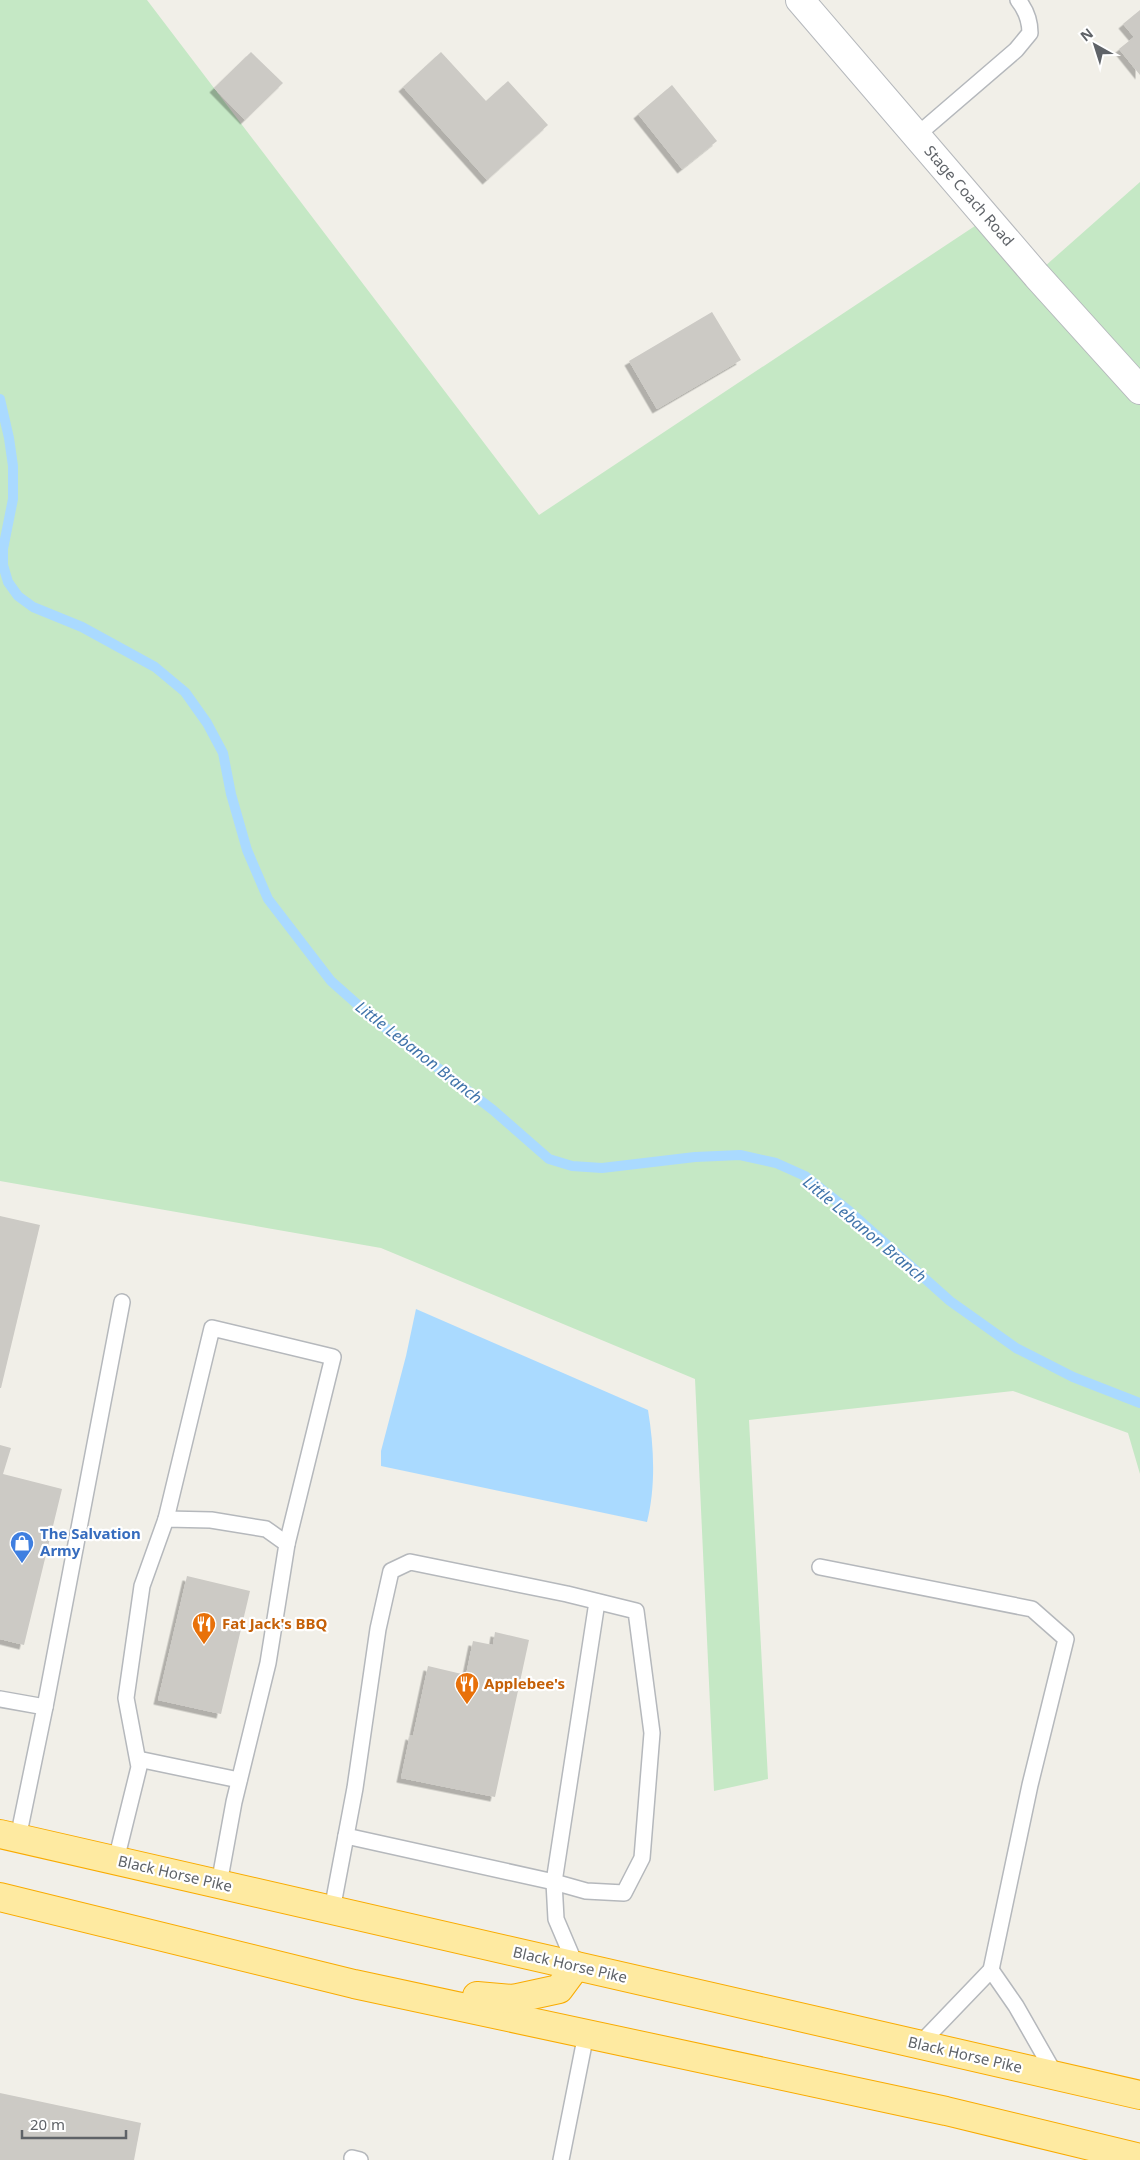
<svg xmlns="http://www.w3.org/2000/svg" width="1140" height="2160" font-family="'Noto Sans',sans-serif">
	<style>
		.green { fill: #c5e8c5 }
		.water { fill: #aadaff }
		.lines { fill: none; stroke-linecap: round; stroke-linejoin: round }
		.stream { stroke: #aadaff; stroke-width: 10 }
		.building { fill: #cccac5; filter: url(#shadow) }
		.service-casing { stroke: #b5b8bc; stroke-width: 18 }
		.tertiary-casing { stroke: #b5b8bc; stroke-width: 30 }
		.trunk-casing { stroke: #f9ab00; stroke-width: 30 }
		.service { stroke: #fff; stroke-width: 15 }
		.tertiary { stroke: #fff; stroke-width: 28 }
		.trunk { stroke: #feeaa1; stroke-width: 28 }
		.labels { text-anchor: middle; stroke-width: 4.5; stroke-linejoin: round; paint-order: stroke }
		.street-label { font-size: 15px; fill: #5f6368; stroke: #fff }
		.shop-label { font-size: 15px; font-weight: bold; fill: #366cbe; stroke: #fff; text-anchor: start }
		.food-label { font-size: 15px; font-weight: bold; fill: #c56008; stroke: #fff; text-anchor: start }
		.water-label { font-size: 16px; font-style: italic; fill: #4174aa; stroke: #fff }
	</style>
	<defs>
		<filter id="shadow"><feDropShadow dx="-4.5" dy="4.5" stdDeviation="0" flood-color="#0004"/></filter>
	</defs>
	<rect width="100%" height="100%" fill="#f1efe8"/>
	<!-- green -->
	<polygon class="green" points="0,0 147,0 539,515 993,214 1044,267 1140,182 1140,1474 1128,1433 1013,1391 749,1420 768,1779 714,1791 695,1379 381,1248 0,1181"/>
	<!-- water -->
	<path class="water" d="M416,1309L648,1410C654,1446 656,1486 647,1522L381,1466V1451L406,1356Z"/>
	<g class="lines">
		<!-- stream -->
		<polyline class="stream" points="0,399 9,438 13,466 13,499 3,549 3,565 8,582 18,596 33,607 82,627 155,667 185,692 207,723 223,753 231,794 247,850 268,899 331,981 375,1020 493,1110 549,1159 572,1166 602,1168 695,1157 740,1155 776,1163 805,1176 849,1211 950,1301 1016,1348 1073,1377 1140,1403"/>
	</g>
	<!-- building -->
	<g class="building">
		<polygon points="1140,10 1140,75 1119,49 1134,37 1123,24"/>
		<polygon points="251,52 283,83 245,120 214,88"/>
		<polygon points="441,52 486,101 508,81 548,125 487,180 403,87"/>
		<polygon points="672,85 717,141 682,169 638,114"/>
		<polygon points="712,312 741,360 657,409 629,361"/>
		<polygon points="0,1216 40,1225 1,1388 0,1388"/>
		<polygon points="0,1445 11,1448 3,1474 62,1489 24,1645 0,1639"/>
		<polygon points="187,1576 250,1591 221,1714 158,1700"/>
		<polygon points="495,1632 529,1640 495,1797 401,1778 410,1735 413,1736 428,1666 466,1675 473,1641 493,1645"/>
		<polygon points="0,2093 141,2123 134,2160 0,2160"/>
	</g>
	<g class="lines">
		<!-- service casing -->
		<g class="service-casing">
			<g id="service">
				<path d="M916,136L1016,50L1030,33C1030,21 1026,10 1018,0"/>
				<polyline points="166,1519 212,1328 333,1357 287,1544"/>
				<polyline points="820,1567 1032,1609 1066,1639 1030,1785 991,1970"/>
				<polyline points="0,1699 45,1707 18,1838"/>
				<polyline points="45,1707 122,1302"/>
				<polyline points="138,1759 239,1780"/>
				<polyline points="346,1836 554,1882 597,1602"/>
				<polyline points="116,1860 139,1767 126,1698 142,1586 166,1519 211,1520 266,1529 287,1544 268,1663 234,1802 219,1884"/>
				<polyline points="332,1910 355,1788 378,1629 391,1571 410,1562 567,1594 636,1611 652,1733 642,1858 624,1893 586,1891 554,1882 556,1919 576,1966"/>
				<polyline points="919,2045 991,1970 1016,2006 1056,2076"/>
				<polyline points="352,2158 360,2160"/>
				<polyline points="561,2160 586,2034"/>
			</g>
		</g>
		<!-- tertiary casing -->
		<g class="tertiary-casing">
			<polyline id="tertiary" points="800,0 1037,276 1140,390"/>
		</g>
		<!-- trunk casing -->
		<g class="trunk-casing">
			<g id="trunk">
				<polyline points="0,1834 1140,2095"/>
				<polyline points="0,1897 354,1984 946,2111 1140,2158"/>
				<polyline points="477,1996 513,1999 559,1989 576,1966"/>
			</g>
		</g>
		<!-- service -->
		<use href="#service" class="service"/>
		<!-- tertiary -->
		<use href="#tertiary" class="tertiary"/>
		<!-- trunk -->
		<use href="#trunk" class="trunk"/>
	</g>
	<!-- icons -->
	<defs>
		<g id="shop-pin" transform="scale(1.25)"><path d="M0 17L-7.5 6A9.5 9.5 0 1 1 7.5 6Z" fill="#3f7fe0" stroke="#fff"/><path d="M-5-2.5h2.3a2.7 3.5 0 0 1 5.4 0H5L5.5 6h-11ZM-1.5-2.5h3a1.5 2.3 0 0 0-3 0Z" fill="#fff"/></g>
		<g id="restaurant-pin" transform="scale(1.25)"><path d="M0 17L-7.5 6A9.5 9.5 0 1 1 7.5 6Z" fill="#e8710a" stroke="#fff"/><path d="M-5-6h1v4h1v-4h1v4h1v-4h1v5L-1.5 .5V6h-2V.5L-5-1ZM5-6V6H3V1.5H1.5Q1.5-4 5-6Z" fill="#fff"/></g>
	</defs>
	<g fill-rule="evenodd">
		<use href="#shop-pin" x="22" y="1543"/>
		<use href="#restaurant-pin" x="204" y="1624"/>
		<use href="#restaurant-pin" x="467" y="1684"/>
	</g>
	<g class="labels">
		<!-- street labels -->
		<g class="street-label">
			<text transform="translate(969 196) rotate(49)" y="5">Stage Coach Road</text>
			<text transform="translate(175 1874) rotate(13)" y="5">Black Horse Pike</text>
			<text transform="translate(570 1965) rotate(13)" y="5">Black Horse Pike</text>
			<text transform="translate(965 2055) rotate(13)" y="5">Black Horse Pike</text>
		</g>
		<!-- shop labels -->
		<g class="shop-label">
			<text x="40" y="1539">The Salvation<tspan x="40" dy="17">Army</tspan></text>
		</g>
		<!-- food labels -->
		<g class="food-label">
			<text x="222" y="1629">Fat Jack's BBQ</text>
			<text x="484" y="1689">Applebee's</text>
		</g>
		<!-- water labels -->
		<g class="water-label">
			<text transform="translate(419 1052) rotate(38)" y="6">Little Lebanon Branch</text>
			<text transform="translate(865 1229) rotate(40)" y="6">Little Lebanon Branch</text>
		</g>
	</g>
	<!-- north arrow -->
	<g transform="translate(1095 45) rotate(321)" stroke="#ffffff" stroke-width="4" paint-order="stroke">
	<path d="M0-4L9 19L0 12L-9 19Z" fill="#5f6368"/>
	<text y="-8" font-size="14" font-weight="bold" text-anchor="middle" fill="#5f6368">N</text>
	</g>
	<!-- scale -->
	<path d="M22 2130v8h104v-8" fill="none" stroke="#5f6368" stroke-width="2.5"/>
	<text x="30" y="2130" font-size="15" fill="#5f6368" stroke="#ffffff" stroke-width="4" paint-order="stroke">20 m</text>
</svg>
